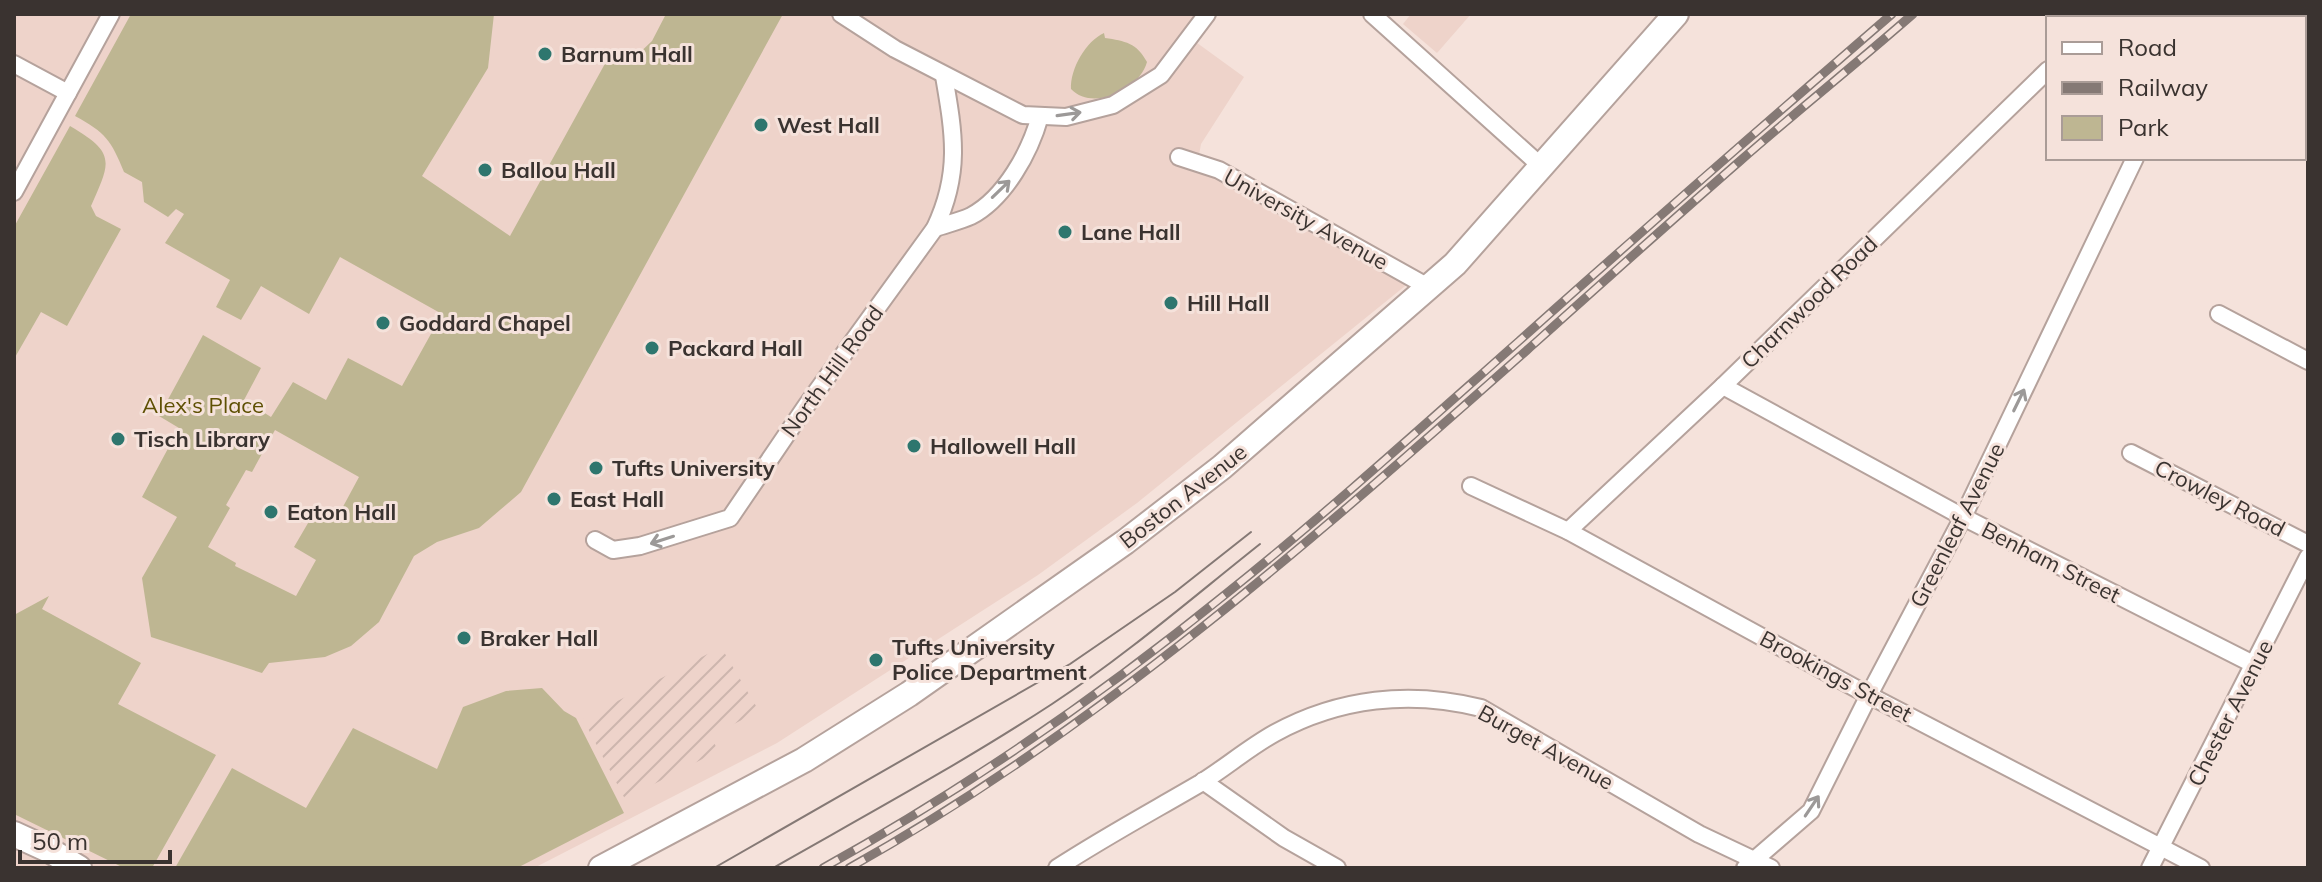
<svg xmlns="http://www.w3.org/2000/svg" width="2322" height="882" font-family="Mulish,sans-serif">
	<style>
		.built { fill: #eed3ca }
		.industrial { fill: url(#industrial-furrows) }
		.green { fill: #beb692; fill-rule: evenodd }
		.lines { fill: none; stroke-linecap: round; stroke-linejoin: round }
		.street-casing { stroke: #b5a29c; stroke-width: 20 }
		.secondary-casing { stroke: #b5a29c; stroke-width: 28 }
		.street { stroke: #fff; stroke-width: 16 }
		.secondary { stroke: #fff; stroke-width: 24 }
		.tram { stroke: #857975; stroke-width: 2 }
		.rail-casing { stroke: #857975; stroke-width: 9 }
		.rail { stroke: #f5e2db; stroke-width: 6; stroke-dasharray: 18; stroke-linecap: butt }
		.oneway { stroke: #9c9998 }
		.poi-dot { fill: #2e766e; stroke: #f5e2db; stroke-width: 3 }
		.labels { text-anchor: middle; stroke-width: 6; stroke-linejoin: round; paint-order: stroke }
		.poi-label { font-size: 22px; font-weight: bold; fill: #3a3330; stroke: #f5e2db; text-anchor: start }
		.street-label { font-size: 22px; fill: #3a3330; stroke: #f5e2db }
		.park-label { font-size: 22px; fill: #5e5003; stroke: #f5e2db }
	</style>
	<defs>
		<pattern id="industrial-furrows" width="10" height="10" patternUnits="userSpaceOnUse" patternTransform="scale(2)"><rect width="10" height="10" fill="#eed3ca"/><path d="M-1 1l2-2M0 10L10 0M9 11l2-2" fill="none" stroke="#cdb6ae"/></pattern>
	</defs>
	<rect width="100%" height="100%" fill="#f5e2db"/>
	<!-- built -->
	<g class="built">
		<polygon points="14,14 1195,14 1182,32 1244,77 1201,144 1197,166 1410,282 1137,503 1038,575 777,743 534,868 14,868"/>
		<polygon points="1411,14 1471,14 1437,53 1403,24"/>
	</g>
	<!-- industrial -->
	<polygon class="industrial" points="721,647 759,711 711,736 718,751 625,799 583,719"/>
	<!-- green -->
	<g class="green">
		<path d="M131,14H494L488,68L422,176L510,236L607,60L633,59L652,41L666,14H783L521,492L479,528L437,542L414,556L379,622L351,646L325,657L269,663L262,673L151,637L142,578L177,517L142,497L179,428L159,416L203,335L261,368L244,400L271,417L293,382L326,400L348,358L402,386L442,314L340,257L309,314L261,286L241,320L216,307L230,280L165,243L184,214L176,209L168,217L144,202L142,182L124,172C111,140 106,133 75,116ZM275,430L359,477L338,516L318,506L294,547L316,560L296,596L235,566L236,563L208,547L230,508L226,505L246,470L252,472Z"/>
		<path d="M1104,33L1105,38C1125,41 1137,43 1147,62C1140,89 1093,112 1071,89C1070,69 1086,41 1104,33Z"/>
		<path d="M70,126C116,153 111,161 91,206L96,216L121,229L67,326L41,312L14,359V227Z"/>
		<polygon points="49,596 42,609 141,663 118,704 216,755 152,868 124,868 14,814 14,615"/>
		<polygon points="542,688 564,711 576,718 624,813 517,868 175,868 232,768 306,808 353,728 437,769 463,707 506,691"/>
	</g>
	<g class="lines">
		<!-- street casing -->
		<g class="street-casing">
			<g id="street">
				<polyline points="841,14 895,49 1023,115 1066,117 1113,105 1161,75 1207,14"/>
				<polyline points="1372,14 1542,167"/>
				<polyline points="2102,18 2106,14"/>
				<polyline points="2202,18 2204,14"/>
				<polyline points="14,64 68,93"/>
				<polyline points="1179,157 1219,170 1430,288"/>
				<polyline points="14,192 111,14"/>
				<path d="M935,228C947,224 960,221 971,216C1005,198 1030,152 1040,116"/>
				<polyline points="2219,314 2308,361"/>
				<polyline points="1723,386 1963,517 2255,665"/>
				<polyline points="2131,453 2308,544"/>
				<polyline points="1471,486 1568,531 1857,689 2201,868"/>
				<polyline points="1568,531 1723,386 2048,70"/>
				<path d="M595,540L613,550L640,546L730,518L806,406L935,228C961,173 954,134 944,76"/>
				<polyline points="1203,781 1284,838 1337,868"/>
				<path d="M1057,868C1103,838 1151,812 1199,784C1225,768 1248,748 1275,733C1339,698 1410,690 1481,708L1699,834L1771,868"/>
				<polyline points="1745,868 1811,811 1869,695 1963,517 2135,158"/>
				<polyline points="2150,868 2308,557"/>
			</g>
		</g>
		<!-- secondary casing -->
		<g class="secondary-casing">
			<g id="secondary">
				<polyline points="2281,14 2289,18"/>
				<polyline points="14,834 49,850 79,868"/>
				<polyline points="601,868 804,760 909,694 1125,542 1222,467 1455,264 1676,14"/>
			</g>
		</g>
		<!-- street -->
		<use href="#street" class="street"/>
		<!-- secondary -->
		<use href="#secondary" class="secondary"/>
		<!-- tram -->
		<g class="tram">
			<polyline points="714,868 1070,664 1175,592 1251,532"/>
			<path d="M773,868C866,815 962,763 1052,704C1125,656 1192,598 1260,544"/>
		</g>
		<!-- rail casing -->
		<g class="rail-casing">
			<g id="rail">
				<path d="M823,868C965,789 1100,696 1227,593C1327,513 1423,426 1519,341C1642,231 1767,122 1892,14"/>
				<path d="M849,868C1102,727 1319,534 1535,343C1603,282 1671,221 1740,161C1797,111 1856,64 1913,14"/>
			</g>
		</g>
		<!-- rail -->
		<use href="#rail" class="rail"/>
	</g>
	<!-- one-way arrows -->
	<defs><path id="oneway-shaft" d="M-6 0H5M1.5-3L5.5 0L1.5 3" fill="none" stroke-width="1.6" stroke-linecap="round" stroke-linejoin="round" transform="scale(2)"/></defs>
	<g class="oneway">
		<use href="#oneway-shaft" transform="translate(1069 114) rotate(-8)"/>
		<use href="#oneway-shaft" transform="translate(1001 189) rotate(-44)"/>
		<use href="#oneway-shaft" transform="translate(2019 400) rotate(-64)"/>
		<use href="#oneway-shaft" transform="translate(662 540) rotate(162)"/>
		<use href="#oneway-shaft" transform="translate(1812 806) rotate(-56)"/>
	</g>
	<!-- markers -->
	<g class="poi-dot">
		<circle cx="545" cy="54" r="8"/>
		<circle cx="761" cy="125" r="8"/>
		<circle cx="485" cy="170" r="8"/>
		<circle cx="1065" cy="232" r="8"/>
		<circle cx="1171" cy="303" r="8"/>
		<circle cx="383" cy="323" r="8"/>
		<circle cx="652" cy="348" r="8"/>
		<circle cx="118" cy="439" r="8"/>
		<circle cx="914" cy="446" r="8"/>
		<circle cx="596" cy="468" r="8"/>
		<circle cx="554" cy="499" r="8"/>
		<circle cx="271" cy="512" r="8"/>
		<circle cx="464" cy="638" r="8"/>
		<circle cx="876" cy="660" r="8"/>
	</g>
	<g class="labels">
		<!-- poi labels -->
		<g class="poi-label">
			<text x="561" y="62">Barnum Hall</text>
			<text x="777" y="133">West Hall</text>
			<text x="501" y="178">Ballou Hall</text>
			<text x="1081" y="240">Lane Hall</text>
			<text x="1187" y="311">Hill Hall</text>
			<text x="399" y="331">Goddard Chapel</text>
			<text x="668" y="356">Packard Hall</text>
			<text x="134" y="447">Tisch Library</text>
			<text x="930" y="454">Hallowell Hall</text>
			<text x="612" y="476">Tufts University</text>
			<text x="570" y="507">East Hall</text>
			<text x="287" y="520">Eaton Hall</text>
			<text x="480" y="646">Braker Hall</text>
			<text x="892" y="655">Tufts University<tspan x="892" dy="25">Police Department</tspan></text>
		</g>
		<!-- street labels -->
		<g class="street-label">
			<text transform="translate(1306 219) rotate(29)" y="8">University Avenue</text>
			<text transform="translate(1809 302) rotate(-44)" y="8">Charnwood Road</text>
			<text transform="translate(832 371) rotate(-54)" y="8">North Hill Road</text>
			<text transform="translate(1183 496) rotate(-38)" y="8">Boston Avenue</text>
			<text transform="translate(2220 498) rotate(27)" y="8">Crowley Road</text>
			<text transform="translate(1957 525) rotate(-63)" y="8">Greenleaf Avenue</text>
			<text transform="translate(2051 562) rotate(27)" y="8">Benham Street</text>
			<text transform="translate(1836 676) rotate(28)" y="8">Brookings Street</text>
			<text transform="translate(2230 713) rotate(-63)" y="8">Chester Avenue</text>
			<text transform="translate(1546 747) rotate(29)" y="8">Burget Avenue</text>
		</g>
		<!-- park labels -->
		<g class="park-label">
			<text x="203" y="413">Alex's Place</text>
		</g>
	</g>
	<!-- border -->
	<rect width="2322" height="882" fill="none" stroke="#3a3330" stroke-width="32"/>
	<!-- legend -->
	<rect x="2046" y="16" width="260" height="144" fill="#f5e2db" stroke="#aa9c97" stroke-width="2"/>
	<rect x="2062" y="42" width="40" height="12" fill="#ffffff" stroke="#aa9c97" stroke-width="2"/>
	<text x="2118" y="56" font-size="24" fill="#3a3330">Road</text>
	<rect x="2062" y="82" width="40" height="12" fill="#857975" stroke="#aa9c97" stroke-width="2"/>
	<text x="2118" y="96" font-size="24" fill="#3a3330">Railway</text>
	<rect x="2062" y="116" width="40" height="24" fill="#beb692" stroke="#aa9c97" stroke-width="2"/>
	<text x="2118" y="136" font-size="24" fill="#3a3330">Park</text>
	<!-- scale -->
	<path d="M20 850v12h150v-12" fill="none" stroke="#3a3330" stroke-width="4"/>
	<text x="32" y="850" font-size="24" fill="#3a3330" stroke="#f5e2db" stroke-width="6" paint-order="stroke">50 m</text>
</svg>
